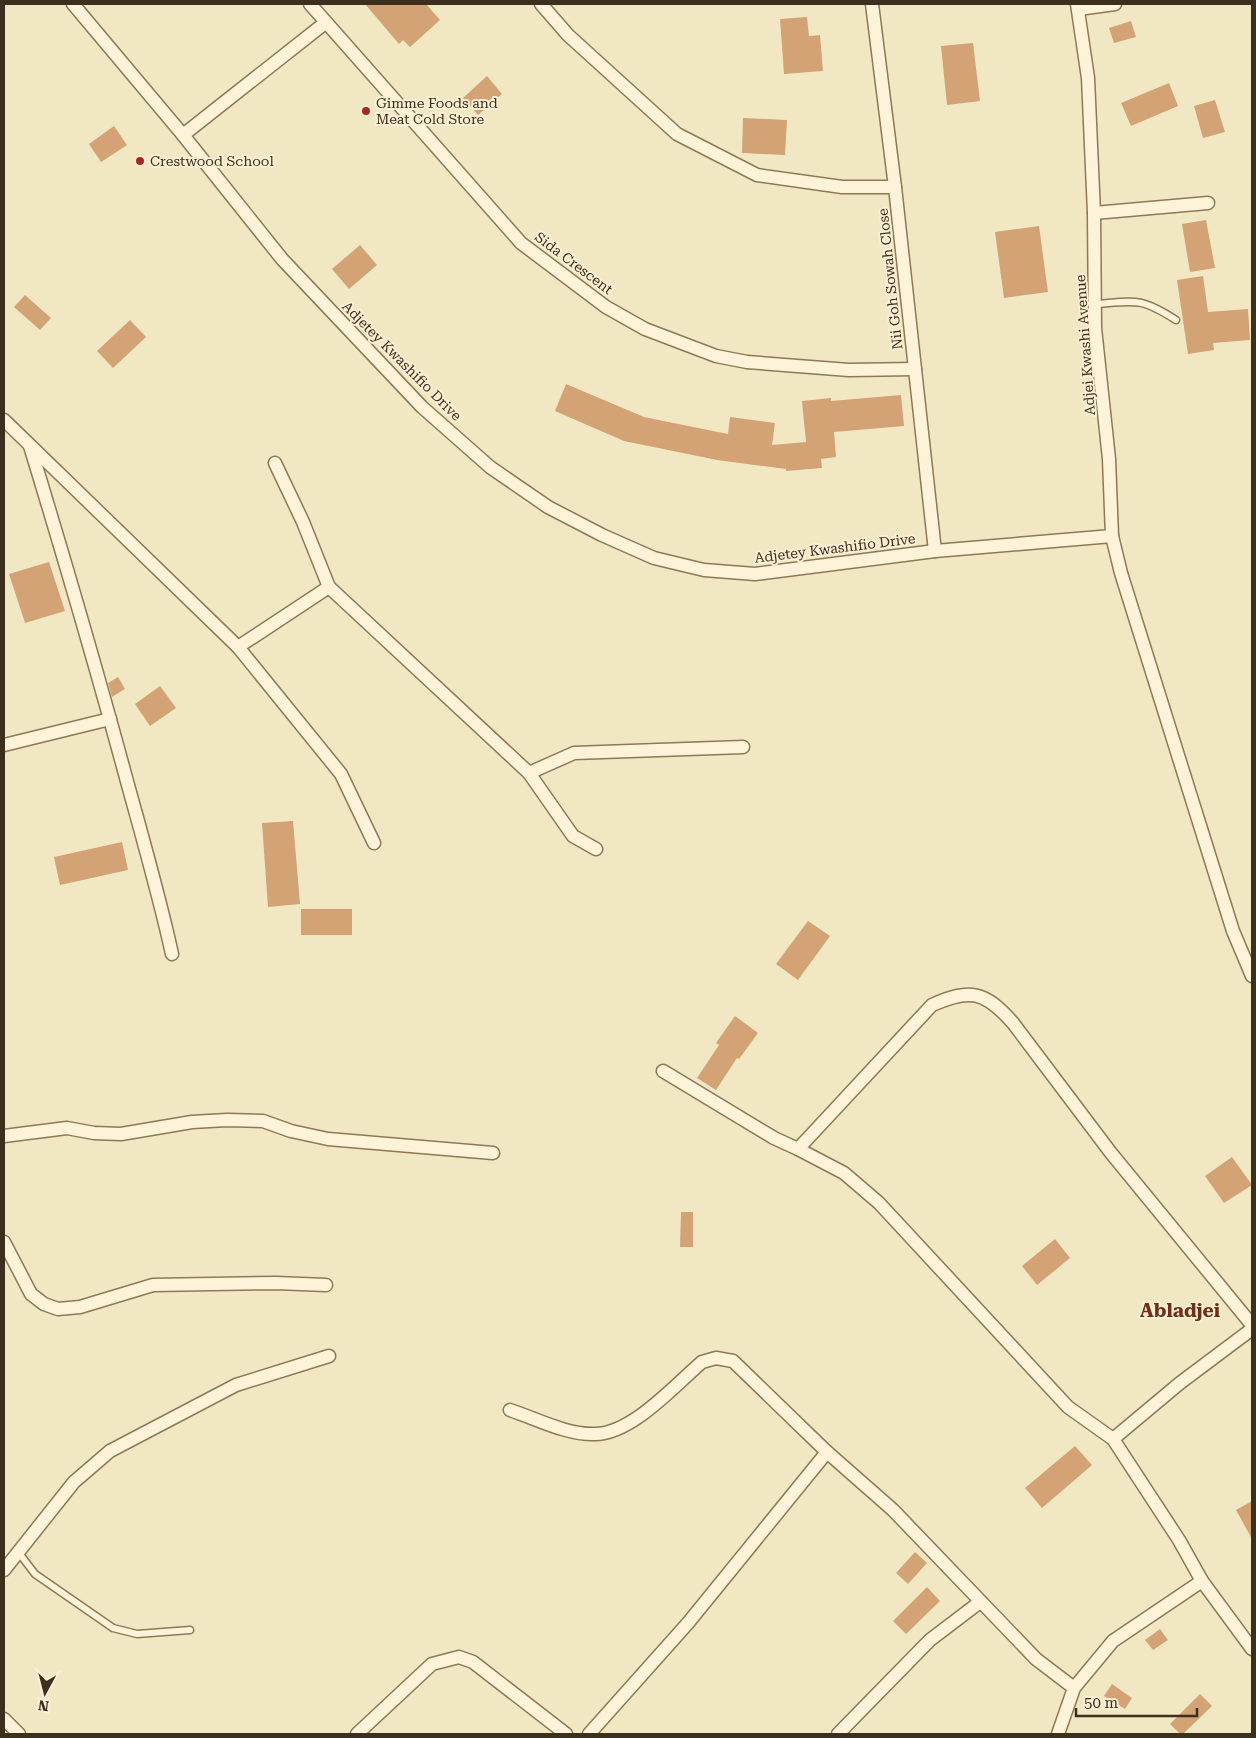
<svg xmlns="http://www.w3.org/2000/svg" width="1256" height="1738" font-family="'Roboto Serif',serif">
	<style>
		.building { fill: #d3a376 }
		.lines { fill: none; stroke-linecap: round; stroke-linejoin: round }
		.lane-casing { stroke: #8e7858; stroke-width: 9 }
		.street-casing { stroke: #8e7858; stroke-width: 15 }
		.lane { stroke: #fcf3d8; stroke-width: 6 }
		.street { stroke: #fcf3d8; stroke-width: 12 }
		.poi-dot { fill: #a32a23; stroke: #f9f0d4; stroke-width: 2 }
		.labels { text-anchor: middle; stroke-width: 4; stroke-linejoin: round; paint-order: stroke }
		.poi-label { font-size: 14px; fill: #3d2f1d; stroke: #f9f0d4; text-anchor: start }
		.street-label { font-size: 14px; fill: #3d2f1d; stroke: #f9f0d4 }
		.district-label { font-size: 19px; font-weight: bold; fill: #6e3019; stroke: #f9f0d4 }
	</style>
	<rect width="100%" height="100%" fill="#f2e7c3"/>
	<!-- building -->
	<g class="building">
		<polygon points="365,4 426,4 440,20 410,47 403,40 399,44"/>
		<polygon points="807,17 809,36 820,35 823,71 784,74 780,19"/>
		<polygon points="1131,21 1136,37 1114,43 1109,28"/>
		<polygon points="973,43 980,101 947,105 941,46"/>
		<polygon points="487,76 502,94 478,115 463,98"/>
		<polygon points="1169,83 1178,106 1131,126 1121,103"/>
		<polygon points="1215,100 1225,132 1203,138 1194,106"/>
		<polygon points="743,118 787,120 785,155 742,153"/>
		<polygon points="114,126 127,145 101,162 89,144"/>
		<polygon points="1206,220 1215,268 1190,272 1182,224"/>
		<polygon points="1039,226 1048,292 1004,298 995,232"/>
		<polygon points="360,245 377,265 349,289 332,269"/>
		<polygon points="1203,276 1208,312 1248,309 1250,340 1213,343 1214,350 1188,354 1177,280"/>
		<polygon points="25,295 51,318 40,330 14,307"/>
		<polygon points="130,320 146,337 113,368 97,351"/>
		<polygon points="566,384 644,417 728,434 730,417 775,423 772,445 806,442 802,401 831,398 831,401 901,395 904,426 834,432 836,457 821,459 822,468 786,471 786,469 717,460 624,441 555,411"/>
		<polygon points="49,562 65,611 25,623 9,574"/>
		<polygon points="118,677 125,689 112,697 108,683"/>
		<polygon points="160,686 176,708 150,726 135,704"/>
		<polygon points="293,821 300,904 268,907 262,823"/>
		<polygon points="122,842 128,870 60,885 54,857"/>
		<rect x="301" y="909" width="51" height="26"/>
		<polygon points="808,921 830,936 798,980 776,964"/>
		<polygon points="735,1016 758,1033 739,1059 737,1058 716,1090 697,1078 719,1045 716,1043"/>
		<polygon points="1232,1157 1252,1185 1224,1203 1205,1176"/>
		<polygon points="681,1212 693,1212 693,1247 680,1247"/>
		<polygon points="1055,1239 1070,1258 1037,1285 1022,1266"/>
		<polygon points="1075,1446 1092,1465 1042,1508 1025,1488"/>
		<polygon points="1252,1501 1252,1539 1236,1510"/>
		<polygon points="915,1552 927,1563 908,1584 896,1573"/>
		<polygon points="927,1587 940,1601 906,1634 893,1621"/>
		<polygon points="1160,1629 1168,1640 1153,1650 1145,1640"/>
		<polygon points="1112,1684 1132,1698 1125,1709 1104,1696"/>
		<polygon points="1200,1694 1212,1706 1183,1734 1180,1734 1170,1724"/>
	</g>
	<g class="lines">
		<!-- lane casing -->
		<g class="lane-casing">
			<g id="lane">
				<path d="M1095,304C1136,301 1140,297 1176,320"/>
				<polyline points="19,1553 35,1574 113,1628 137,1634 190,1630"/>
			</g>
		</g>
		<!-- street casing -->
		<g class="street-casing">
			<g id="street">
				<polyline points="73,4 183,135 282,259 422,407 490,467 548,507 602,535 654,558 704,570 755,574 935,551 1112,536"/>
				<polyline points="310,4 521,243 606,307 645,329 716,356 747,362 849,370 915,369"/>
				<polyline points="541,4 568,35 677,134 757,175 842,187 895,187"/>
				<polyline points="872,4 895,187 935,551"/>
				<polyline points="1077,4 1088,78 1094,213 1095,328 1109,459 1112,536 1121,573 1233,931 1252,976"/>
				<polyline points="1078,9 1115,4"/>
				<polyline points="183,135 325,23"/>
				<polyline points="1094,213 1208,203"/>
				<polyline points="4,420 238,647 341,774 374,843"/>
				<path d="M30,446C62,551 93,657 122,763C139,826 158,890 172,954"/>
				<polyline points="275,463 303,522 329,587"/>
				<polyline points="238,647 329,587 529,773 573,836 596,849"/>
				<polyline points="4,745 110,719"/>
				<polyline points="529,773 574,753 743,747"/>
				<path d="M663,1071L774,1138L798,1149L932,1005C970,988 985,991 1013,1023L1111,1153L1252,1325"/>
				<polyline points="4,1136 67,1128 94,1133 121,1134 192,1122 227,1120 263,1121 291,1131 328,1139 493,1153"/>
				<polyline points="798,1149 844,1173 879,1203 1068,1407 1113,1439 1179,1540 1202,1581 1252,1649"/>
				<polyline points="4,1242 31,1294 44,1304 58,1309 80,1307 153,1285 276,1283 326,1285"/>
				<path d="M510,1410C537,1419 567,1435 595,1434C632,1434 675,1385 702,1362L716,1358L733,1361L827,1452L893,1510L1036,1659L1074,1688"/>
				<polyline points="1113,1439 1180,1383 1252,1329"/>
				<polyline points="4,1570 74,1482 110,1451 236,1385 329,1356"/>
				<polyline points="4,1719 19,1734"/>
				<polyline points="357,1734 432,1664 459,1657 473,1662 566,1734"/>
				<polyline points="589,1734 688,1623 827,1452"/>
				<polyline points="838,1734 930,1640 980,1602"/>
				<polyline points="1058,1734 1074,1688 1113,1641 1202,1581"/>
			</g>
		</g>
		<!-- lane -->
		<use href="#lane" class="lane"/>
		<!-- street -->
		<use href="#street" class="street"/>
	</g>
	<!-- markers -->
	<g class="poi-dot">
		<circle cx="366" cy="111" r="5"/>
		<circle cx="140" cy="161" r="5"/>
	</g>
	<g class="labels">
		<!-- poi labels -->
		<g class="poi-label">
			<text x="376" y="108">Gimme Foods and<tspan x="376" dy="16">Meat Cold Store</tspan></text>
			<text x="150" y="166">Crestwood School</text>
		</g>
		<!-- street labels -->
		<g class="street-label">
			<text transform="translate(574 263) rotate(37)" y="5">Sida Crescent</text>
			<text transform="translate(890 279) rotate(-96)" y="5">Nii Goh Sowah Close</text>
			<text transform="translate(1085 345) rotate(-94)" y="5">Adjei Kwashi Avenue</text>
			<text transform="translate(402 361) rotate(45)" y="5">Adjetey Kwashifio Drive</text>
			<text transform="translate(835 548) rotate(-7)" y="5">Adjetey Kwashifio Drive</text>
		</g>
		<!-- district labels -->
		<g class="district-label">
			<text x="1180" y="1317">Abladjei</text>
		</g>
	</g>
	<!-- border -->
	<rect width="1256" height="1738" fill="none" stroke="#3d2f1d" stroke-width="10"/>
	<!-- north arrow -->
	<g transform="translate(45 1693) rotate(187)" stroke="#f9f0d4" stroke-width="4" paint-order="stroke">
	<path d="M0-4L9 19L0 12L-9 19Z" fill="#3d2f1d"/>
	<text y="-8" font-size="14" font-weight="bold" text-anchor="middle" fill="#3d2f1d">N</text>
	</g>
	<!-- scale -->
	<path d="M1076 1708v8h121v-8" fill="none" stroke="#3d2f1d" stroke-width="2.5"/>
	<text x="1084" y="1708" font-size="15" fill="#3d2f1d" stroke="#f9f0d4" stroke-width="4" paint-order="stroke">50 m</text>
</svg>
